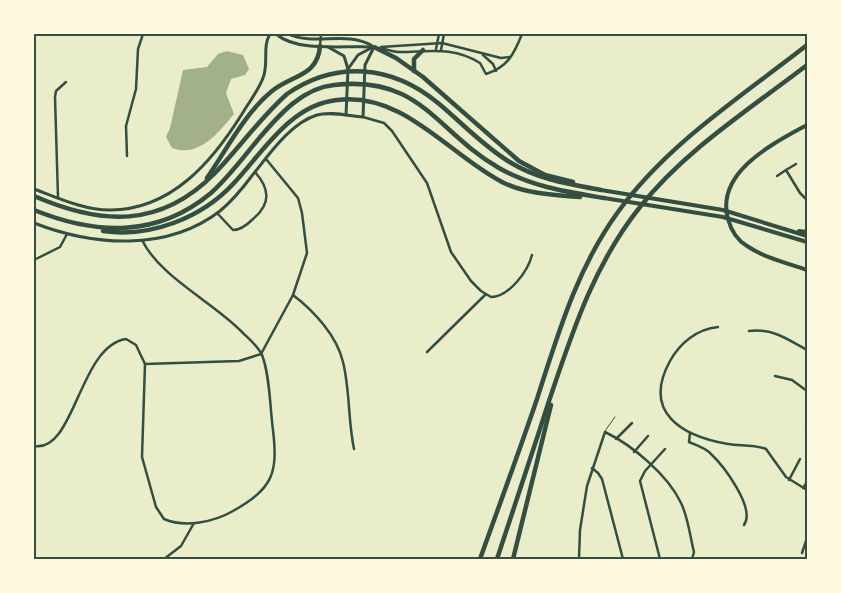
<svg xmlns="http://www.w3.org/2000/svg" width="841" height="593" font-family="'Asap Condensed',sans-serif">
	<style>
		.water { fill: #a3b18a }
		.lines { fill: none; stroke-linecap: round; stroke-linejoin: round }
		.service { stroke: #344e41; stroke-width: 1 }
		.minor { stroke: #344e41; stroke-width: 2.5 }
		.tertiary { stroke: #344e41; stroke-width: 3 }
		.secondary { stroke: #344e41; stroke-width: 4 }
		.motorway { stroke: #344e41; stroke-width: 4.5 }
		.neatline { fill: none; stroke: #344e41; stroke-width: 2 }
	</style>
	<rect width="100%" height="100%" fill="#e9edc9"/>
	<!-- water -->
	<path class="water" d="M227,51L243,55L249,69L245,75L231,79L226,93L234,114C218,133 199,158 172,148L166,137L170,128L183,70L207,67L218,54Z"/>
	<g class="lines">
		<!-- service -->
		<polyline class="service" points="605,431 615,417"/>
		<!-- minor -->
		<g class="minor">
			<polyline points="320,46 321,34"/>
			<polyline points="381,47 442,43 501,58 510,57"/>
			<path d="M380,48C386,49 393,52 399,52C429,52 452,46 480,63L486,74C508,67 514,54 522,34"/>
			<polyline points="436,49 439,34"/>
			<polyline points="441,50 444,34"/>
			<polyline points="483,55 493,64 496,71"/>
			<path d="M363,117L384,123L392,131L427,183L451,252L471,281L481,291L491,297C509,297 528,271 532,255"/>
			<polyline points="127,156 126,126 136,89 138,49 143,34"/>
			<polyline points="786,170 796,164"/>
			<polyline points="777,176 786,170 800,193 807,200"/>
			<polyline points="58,198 55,97 56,91 66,82"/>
			<path d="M217,213L233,230C241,230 248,224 253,219C271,204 270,189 255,172"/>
			<polyline points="34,260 60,247 67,234"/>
			<path d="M293,295C314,311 337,336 343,362C350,390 348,421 354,449"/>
			<path d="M718,327C697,329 680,343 670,361C642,412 681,436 728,444C740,446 754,444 766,449L786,477L807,490"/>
			<path d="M749,331C773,328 787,339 807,350"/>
			<polyline points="427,352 485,295"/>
			<polyline points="145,364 239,361 261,354 293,295 307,253 302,213 298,198 266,159"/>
			<polyline points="775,376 792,380 807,391"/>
			<polyline points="806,430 807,430"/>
			<path d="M690,433L689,442C696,445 705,448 710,453C723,465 756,508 744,525"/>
			<polyline points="616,439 632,423"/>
			<path d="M34,446C75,453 79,346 126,339L136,345L145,364L142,457L156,507L164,519C185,528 214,522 233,511C273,488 278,474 273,430C270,409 270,375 262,355C258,346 249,339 242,332C213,302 160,277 142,240"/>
			<polyline points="634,452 648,436"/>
			<polyline points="592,468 598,473 602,479 623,559"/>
			<polyline points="789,480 800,459"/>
			<polyline points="803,488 807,482"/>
			<polyline points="802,553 807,538"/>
			<polyline points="164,559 181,546 194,523"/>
			<path d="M579,559L580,530L587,486L605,432C632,445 668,475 681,503C688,517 690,536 694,552L692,559"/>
			<polyline points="660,559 640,481 645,471 665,449"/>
		</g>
		<!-- tertiary -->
		<g class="tertiary">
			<path d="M276,34C298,53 346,45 374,47"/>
			<path d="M288,34C315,46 345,31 371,45"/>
			<polyline points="328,47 344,56 348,69 346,115"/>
			<polyline points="348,69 358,55 371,48"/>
			<path d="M34,189C58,198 84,210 110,210C171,210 212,162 242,114C249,102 258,91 263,78C269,63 262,47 270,34"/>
			<path d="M34,223C93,246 167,252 220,211C232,201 242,189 251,177C268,156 290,123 317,115C331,111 349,116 363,117L365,65L374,47"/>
		</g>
		<!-- secondary -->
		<g class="secondary">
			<path d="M807,125C774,143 715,172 728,219C731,230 737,240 747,246C765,258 787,263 807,270"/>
			<polyline points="601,190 723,210 807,236"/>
			<polyline points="604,198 723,217 807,242"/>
			<polyline points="799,231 807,232"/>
		</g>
		<!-- motorway -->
		<g class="motorway">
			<polyline points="374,47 396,58 423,77 519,161 545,175 573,182"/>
			<polyline points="414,71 414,59 423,50"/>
			<path d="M207,178C227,149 245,113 272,91C292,75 318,76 320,46"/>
			<path d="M34,196C101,225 160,229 215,173C240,147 260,118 287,94C336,60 392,65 438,103C461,122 482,145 508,161C536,179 568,184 601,190"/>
			<path d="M34,210C96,235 157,238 211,193C230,176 245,155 261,136C280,114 303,88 334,85C421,75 435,131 499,168C532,187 568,192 604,198"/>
			<path d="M103,231C150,238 202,218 234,183C263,152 290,105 337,100C404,92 448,154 502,182C525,194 555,195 580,197"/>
			<path d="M480,559C499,506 519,452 537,399C558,334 577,268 618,212C667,144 742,96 807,45"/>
			<path d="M497,559C514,507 532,454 549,401C572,333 594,264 640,207C685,150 750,109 807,65"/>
			<polyline points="513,559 551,405"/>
		</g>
	</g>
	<!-- border -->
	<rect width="841" height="593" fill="none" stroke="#fefae0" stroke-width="70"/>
	<rect x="35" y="35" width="771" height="523" class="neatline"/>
</svg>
